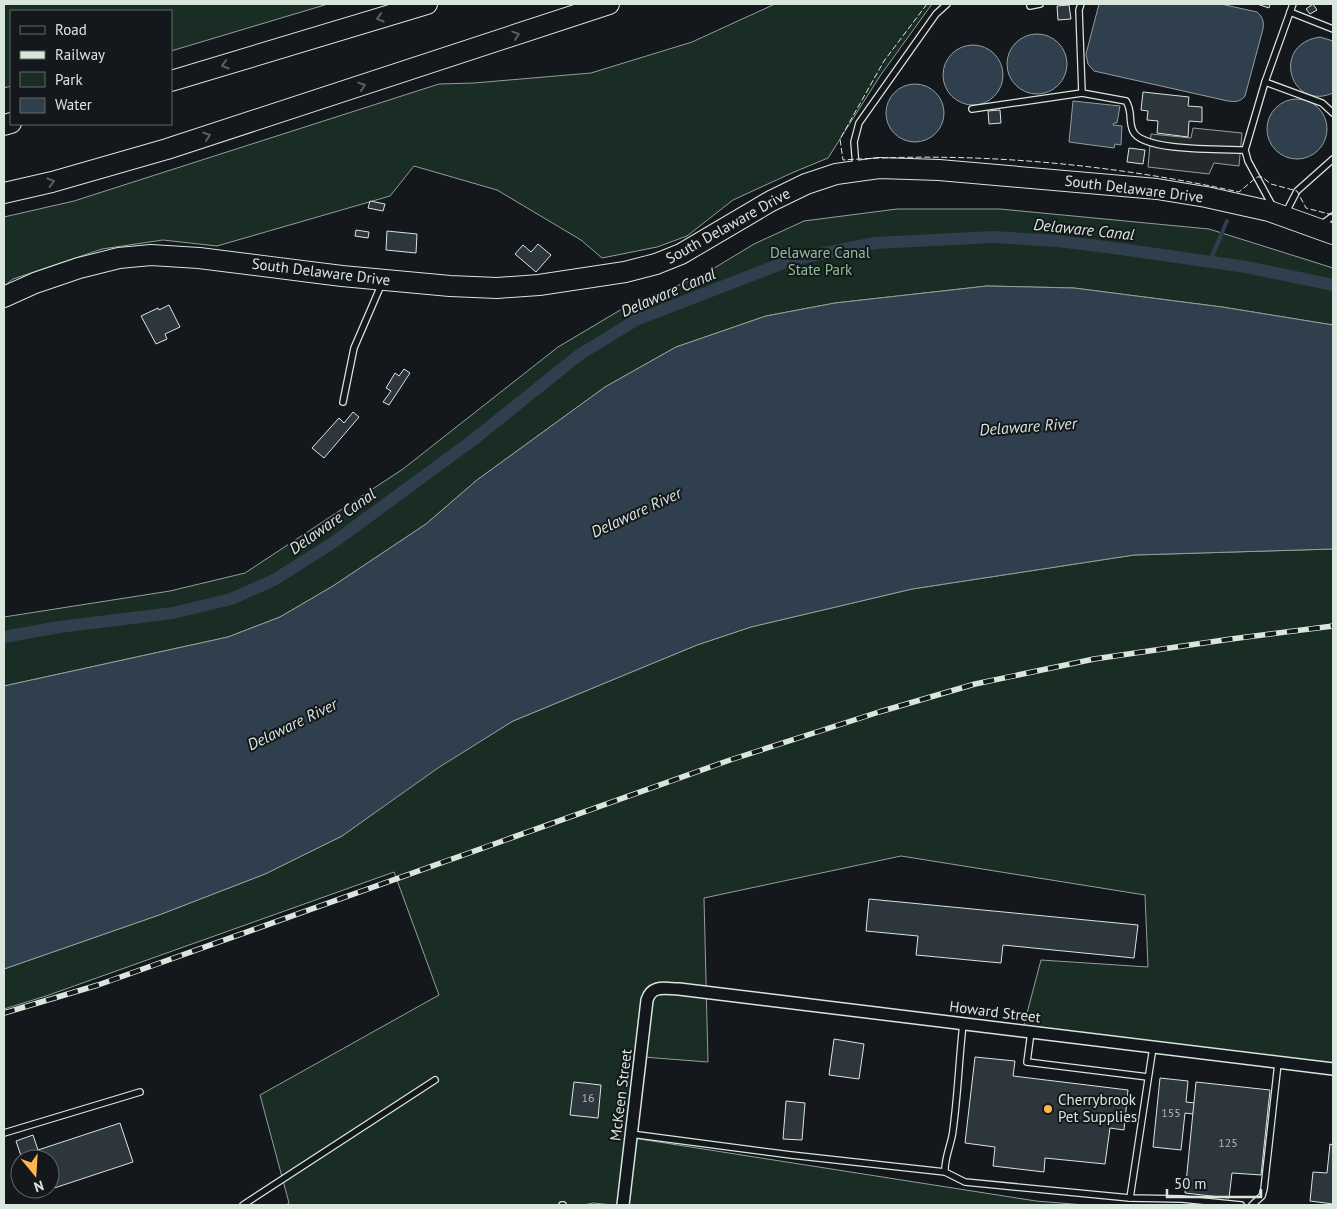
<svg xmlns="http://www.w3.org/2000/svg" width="1337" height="1209" font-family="'PT Sans',sans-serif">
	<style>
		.green { fill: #1a2d24; stroke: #939e99 }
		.parking { fill: #24282b; stroke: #939e99 }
		.water { fill: #2f3f4d; stroke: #939e99 }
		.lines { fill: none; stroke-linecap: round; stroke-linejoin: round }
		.stream { stroke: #2f3f4d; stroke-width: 4 }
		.canal { stroke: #2f3f4d; stroke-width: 12 }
		.building { fill: #2c363c; stroke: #d8e6dc }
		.lane-casing { stroke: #d8e6dc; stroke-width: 8 }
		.street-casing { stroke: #d8e6dc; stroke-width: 14 }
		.highway-casing { stroke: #d8e6dc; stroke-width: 22 }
		.lane { stroke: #14181c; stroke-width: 5.5 }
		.street { stroke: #14181c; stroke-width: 11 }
		.highway { stroke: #14181c; stroke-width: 20 }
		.rail-casing { stroke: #d8e6dc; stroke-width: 5.5 }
		.rail { stroke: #14181c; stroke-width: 4; stroke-dasharray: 11; stroke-linecap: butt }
		.fence { stroke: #d8e6dc; stroke-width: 1; stroke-dasharray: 6 2.5; stroke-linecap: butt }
		.oneway { stroke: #59605f }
		.poi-dot { fill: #ffb74d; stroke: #14181c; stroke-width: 2 }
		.labels { text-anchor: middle; stroke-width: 4; stroke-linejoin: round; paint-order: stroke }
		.number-label { font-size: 12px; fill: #adbab4 }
		.street-label { font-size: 15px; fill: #d8e6dc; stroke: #14181c }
		.park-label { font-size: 15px; fill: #8ac095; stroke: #14181c }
		.poi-label { font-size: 15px; fill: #d8e6dc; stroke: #14181c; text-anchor: start }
		.water-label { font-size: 16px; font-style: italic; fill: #d8e6dc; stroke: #14181c }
	</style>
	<rect width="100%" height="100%" fill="#14181c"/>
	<!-- green -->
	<g class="green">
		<polygon points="4,4 328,4 171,51 171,11 11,11 11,86 4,88"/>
		<polygon points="775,4 932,4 880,76 828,158 794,172 733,200 687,236 657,247 602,258 581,240 497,190 414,166 390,196 217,246 163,240 102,249 13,279 4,286 4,217 74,201 439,84 474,83 591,73 692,42"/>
		<polygon points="897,209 1000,209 1209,229 1333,268 1333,325 1222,307 1074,288 987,286 835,303 766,316 676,347 605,387 477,480 426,524 333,586 280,617 228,637 4,686 4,617 170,591 245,573 403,469 558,347 627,306 701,276 754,244 804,221"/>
		<polygon points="1333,549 1333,1068 1022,1032 1041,960 1148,967 1145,895 901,856 704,898 708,1062 643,1057 633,1138 1036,1201 1085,1205 613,1205 593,1203 584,1205 286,1205 289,1203 260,1095 439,995 394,872 46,996 4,1009 4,969 159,915 265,874 342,836 438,767 513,721 697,645 751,627 912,589 1134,555"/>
	</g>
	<!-- parking -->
	<polygon class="parking" points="1193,128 1242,133 1239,166 1214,163 1209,174 1148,167 1151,134 1191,138"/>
	<!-- water -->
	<g class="water">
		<path d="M1099,4H1221L1257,12C1263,17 1264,22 1263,29L1245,96C1240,102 1236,102 1228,101L1094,71L1088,64L1086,54Z"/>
		<circle cx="1037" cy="64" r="30"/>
		<path d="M1320,37L1333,41V93C1290,112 1270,44 1320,37Z"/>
		<circle cx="973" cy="75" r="30"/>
		<circle cx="915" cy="113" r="29"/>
		<circle cx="1297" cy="129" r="30"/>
		<polygon points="1073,101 1120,106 1117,123 1114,123 1113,125 1122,126 1121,145 1115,144 1114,148 1069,142"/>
		<polygon points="987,286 1074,288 1222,307 1333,325 1333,549 1134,555 912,589 751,627 697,645 513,721 438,768 342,836 265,874 159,915 4,969 4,686 228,637 280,617 333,586 426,524 477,480 605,387 676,347 766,316 835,303"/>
	</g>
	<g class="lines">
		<!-- stream -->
		<polyline class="stream" points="1210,261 1227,221"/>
		<!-- canal -->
		<polyline class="canal" points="4,637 59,627 173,613 231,599 274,580 334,542 473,440 579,355 636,320 791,260 875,243 993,237 1058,241 1121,249 1246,267 1333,285"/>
	</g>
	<!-- building -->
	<g class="building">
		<polygon points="1257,4 1270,4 1269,8"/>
		<polygon points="1313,4 1317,10 1310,14 1306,9"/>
		<polygon points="1069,5 1071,19 1058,20 1057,6"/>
		<polygon points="1143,92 1189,97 1188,106 1202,107 1202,122 1189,121 1188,137 1157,133 1158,121 1147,120 1148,111 1141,110"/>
		<polygon points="1000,110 1001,123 989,124 988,111"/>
		<polygon points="1129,148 1145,150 1143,164 1127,162"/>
		<polygon points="370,201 385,204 383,211 368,208"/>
		<polygon points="356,230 369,232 368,238 355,236"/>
		<polygon points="387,231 417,234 416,253 386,250"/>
		<polygon points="538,244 551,255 536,272 515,254 523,245 531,252"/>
		<polygon points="169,305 180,327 165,334 167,339 156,344 141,316 158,308 159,310"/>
		<polygon points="404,369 410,373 389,405 383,402 391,391 386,388 395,373 399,376"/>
		<polygon points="353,412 359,417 324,458 312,448 339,418 344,423"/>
		<polygon points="869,899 1138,925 1134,958 1003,945 1001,963 916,955 918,936 866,931"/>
		<polygon points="834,1039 864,1044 859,1079 829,1075"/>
		<polygon points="975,1057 1015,1061 1013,1076 1128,1090 1124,1130 1110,1128 1105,1164 1045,1158 1044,1172 993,1166 995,1147 965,1143"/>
		<polygon points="1160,1078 1188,1081 1186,1102 1195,1103 1193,1114 1185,1113 1181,1150 1153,1147"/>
		<polygon points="574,1082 601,1085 598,1118 570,1115"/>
		<polygon points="1196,1082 1270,1090 1261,1175 1232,1173 1229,1198 1185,1193"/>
		<polygon points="786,1101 805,1103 802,1140 783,1139"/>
		<polygon points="120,1123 133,1162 33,1195 32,1189 50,1189 50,1159 22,1159 16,1141 33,1135 38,1150"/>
		<polygon points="1330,1144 1333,1145 1333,1204 1310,1201 1313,1172 1327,1173"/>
	</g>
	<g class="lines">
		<!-- lane casing -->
		<g class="lane-casing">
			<g id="lane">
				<path d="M1081,4L1079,10L1082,93L1126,101C1133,112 1128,120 1133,131C1142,152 1224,149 1245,150"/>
				<polyline points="1030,6 1040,4"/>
				<polyline points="1290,12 1333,29"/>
				<polyline points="1265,82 1322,103 1333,113"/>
				<polyline points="972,109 1082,93"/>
				<polyline points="856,167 854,142 859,123 936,14 947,4"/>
				<polyline points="1273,207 1248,161 1245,150 1265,82 1293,4"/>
				<polyline points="1285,214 1297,191 1333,159"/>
				<polyline points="1321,225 1333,216"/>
				<polyline points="343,402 354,348 382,283"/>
				<path d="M963,1024C959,1059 958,1094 953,1130C952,1143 944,1158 945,1172L965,1182L1130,1198"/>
				<polyline points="1031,1032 1027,1062 1148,1077"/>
				<polyline points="1153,1047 1130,1198 1182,1199 1241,1205"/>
				<polyline points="4,1133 140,1092"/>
				<polyline points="631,1134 791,1155 945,1172"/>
				<polyline points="243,1205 435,1080"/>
				<polyline points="562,1205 563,1205"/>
				<polyline points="1252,1205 1262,1196 1264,1189 1278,1063"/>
			</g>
		</g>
		<!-- street casing -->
		<g class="street-casing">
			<path id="street" d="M623,1205L647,1000C652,984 666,989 679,989L1333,1069"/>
		</g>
		<!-- highway casing -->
		<g class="highway-casing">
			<g id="highway">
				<polyline points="171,81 427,4"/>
				<polyline points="4,125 11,123"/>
				<polyline points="4,193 52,182 167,149 609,4"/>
				<polyline points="4,297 35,283 79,268 119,258 151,255 199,258 342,276 450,286 497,288 539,285 625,272 656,264 681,254 771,201 806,184 836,174 879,168 939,170 1157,189 1206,197 1269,211 1333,234"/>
			</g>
		</g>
		<!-- lane -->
		<use href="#lane" class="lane"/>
		<!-- street -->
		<use href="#street" class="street"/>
		<!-- highway -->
		<use href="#highway" class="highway"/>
		<!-- rail casing -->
		<g class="rail-casing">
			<polyline id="rail" points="4,1013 98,985 730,760 879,712 975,684 1094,659 1231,639 1333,626"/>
		</g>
		<!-- rail -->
		<use href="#rail" class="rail"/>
		<!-- fence -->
		<path class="fence" d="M927,4L884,61L840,139L843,160C973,151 1112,164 1239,192L1257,177H1262L1271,184L1297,191L1306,208L1333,215"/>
	</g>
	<!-- one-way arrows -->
	<defs><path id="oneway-chevron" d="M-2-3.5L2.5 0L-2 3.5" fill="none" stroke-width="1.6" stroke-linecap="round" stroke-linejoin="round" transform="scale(1.25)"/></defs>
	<g class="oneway">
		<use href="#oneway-chevron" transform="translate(380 18) rotate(164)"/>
		<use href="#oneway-chevron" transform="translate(516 35) rotate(-18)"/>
		<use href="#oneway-chevron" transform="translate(225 65) rotate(163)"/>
		<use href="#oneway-chevron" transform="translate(362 86) rotate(-18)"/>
		<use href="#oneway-chevron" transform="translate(207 136) rotate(-18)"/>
		<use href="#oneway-chevron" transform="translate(51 182) rotate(-14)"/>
	</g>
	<!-- markers -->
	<circle class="poi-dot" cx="1048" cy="1109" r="5"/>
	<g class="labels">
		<!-- number labels -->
		<g class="number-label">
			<text x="588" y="1102">16</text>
			<text x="1171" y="1117">155</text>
			<text x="1228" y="1147">125</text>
		</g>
		<!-- street labels -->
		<g class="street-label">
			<text transform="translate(1134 189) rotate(7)" y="5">South Delaware Drive</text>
			<text transform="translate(728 226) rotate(-29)" y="5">South Delaware Drive</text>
			<text transform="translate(321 272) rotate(7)" y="5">South Delaware Drive</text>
			<text transform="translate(995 1012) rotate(7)" y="5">Howard Street</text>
			<text transform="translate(621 1095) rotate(-83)" y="5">McKeen Street</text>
		</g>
		<!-- park labels -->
		<g class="park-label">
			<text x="820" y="258">Delaware Canal<tspan x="820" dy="17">State Park</tspan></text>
		</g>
		<!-- poi labels -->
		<g class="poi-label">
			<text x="1058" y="1105">Cherrybrook<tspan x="1058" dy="17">Pet Supplies</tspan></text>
		</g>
		<!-- water labels -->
		<g class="water-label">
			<text transform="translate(1084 229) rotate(6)" y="6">Delaware Canal</text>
			<text transform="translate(668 292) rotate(-23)" y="6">Delaware Canal</text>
			<text transform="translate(1028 426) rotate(-4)" y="6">Delaware River</text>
			<text transform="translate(636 512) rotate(-25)" y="6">Delaware River</text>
			<text transform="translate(332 521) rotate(-35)" y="6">Delaware Canal</text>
			<text transform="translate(292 724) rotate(-26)" y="6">Delaware River</text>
		</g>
	</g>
	<!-- border -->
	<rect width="1337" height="1209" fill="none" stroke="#d8e6dc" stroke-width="10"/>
	<!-- legend -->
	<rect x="10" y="10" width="162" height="115" fill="#14181c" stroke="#626a69"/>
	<rect x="20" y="26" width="25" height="8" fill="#14181c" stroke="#626a69"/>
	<text x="55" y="35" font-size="15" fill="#d8e6dc">Road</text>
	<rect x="20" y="51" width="25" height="8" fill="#d8e6dc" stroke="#626a69"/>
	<text x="55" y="60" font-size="15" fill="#d8e6dc">Railway</text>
	<rect x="20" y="72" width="25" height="15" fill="#1a2d24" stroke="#626a69"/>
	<text x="55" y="85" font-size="15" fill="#d8e6dc">Park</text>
	<rect x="20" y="98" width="25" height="15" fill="#2f3f4d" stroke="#626a69"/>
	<text x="55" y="110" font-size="15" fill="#d8e6dc">Water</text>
	<!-- north arrow -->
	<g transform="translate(35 1174) rotate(162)"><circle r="24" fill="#14181c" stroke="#626a69"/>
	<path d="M0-4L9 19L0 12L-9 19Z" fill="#ffb74d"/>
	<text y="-8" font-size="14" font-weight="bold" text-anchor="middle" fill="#d8e6dc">N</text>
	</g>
	<!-- scale -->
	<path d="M1167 1189v8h94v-8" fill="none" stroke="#d8e6dc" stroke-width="2.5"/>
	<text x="1174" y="1189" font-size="15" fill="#d8e6dc" stroke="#14181c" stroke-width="4" paint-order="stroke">50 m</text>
</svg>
